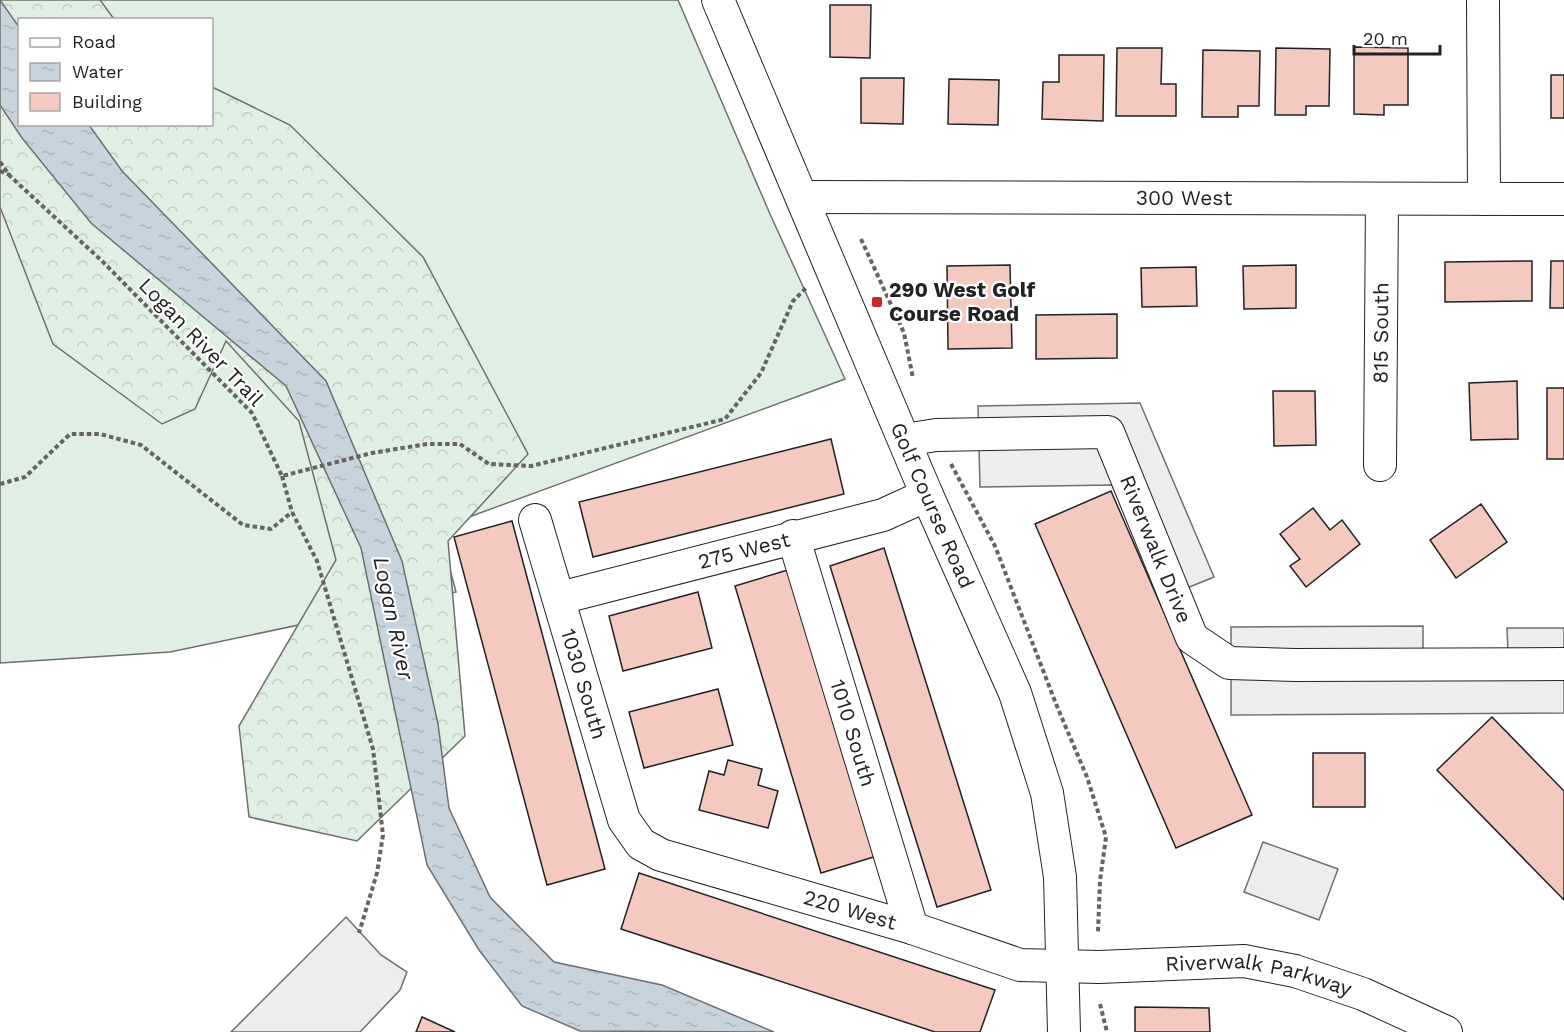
<svg xmlns="http://www.w3.org/2000/svg" width="1564" height="1032" font-family="'Work Sans',sans-serif">
	<style>
		.grass { fill: #e0efe3; stroke: #6f6f6f; stroke-width: 1.5; fill-rule: evenodd }
		.forest { fill: url(#forest-crowns); stroke: #6f6f6f; stroke-width: 1.5 }
		.parking { fill: #ededed; stroke: #6f6f6f; stroke-width: 1.5 }
		.water { fill: url(#water-ripples); stroke: #6f6f6f; stroke-width: 1.5 }
		.building { fill: #f3c9c0; stroke: #222; stroke-width: 1.5 }
		.lines { fill: none; stroke-linecap: round; stroke-linejoin: round }
		.minor-casing { stroke: #222; stroke-width: 34 }
		.path { stroke: #646464; stroke-width: 4; stroke-dasharray: 4.5 3; stroke-linecap: butt }
		.minor { stroke: #fff; stroke-width: 32 }
		.poi-dot { fill: #c62828; stroke: #fff; stroke-width: 2 }
		.labels { text-anchor: middle; stroke-width: 4.5; stroke-linejoin: round; paint-order: stroke }
		.street-label { font-size: 21px; fill: #222; stroke: #fff }
		.poi-label { font-size: 21px; font-weight: bold; fill: #222; stroke: #fff; text-anchor: start }
		.water-label { font-size: 22px; font-style: italic; fill: #222; stroke: #fff }
	</style>
	<defs>
		<pattern id="forest-crowns" width="20" height="18" patternUnits="userSpaceOnUse" patternTransform="scale(1.5)"><rect width="20" height="18" fill="#e0efe3"/><path d="M2 6a3 3 0 1 1 6 0M12 15a3 3 0 1 1 6 0" fill="none" stroke="#c0cdc2"/></pattern>
		<pattern id="water-ripples" width="26" height="14" patternUnits="userSpaceOnUse" patternTransform="scale(1.5)"><rect width="26" height="14" fill="#c7d3dd"/><path d="M2 4q2-2 4 0t4 0M15 11q2-2 4 0t4 0" fill="none" stroke="#abb5bd"/></pattern>
	</defs>
	<rect width="100%" height="100%" fill="#fff"/>
	<!-- grass -->
	<path class="grass" d="M0,0H678L770,214L845,379L439,528L456,592L170,652L0,663ZM20,20H212V124H20Z"/>
	<!-- forest -->
	<polygon class="forest" points="0,0 100,0 114,19 20,20 20,124 212,124 212,87 290,125 423,257 528,454 448,541 465,736 357,841 249,817 239,726 336,560 299,421 226,341 195,409 162,424 53,344 0,207"/>
	<!-- parking -->
	<g class="parking">
		<polygon points="1140,403 1214,577 1160,599 1112,485 980,487 978,406"/>
		<polygon points="1423,626 1423,654 1508,653 1507,628 1564,628 1564,713 1231,715 1231,627"/>
		<polygon points="1263,842 1338,869 1319,920 1244,892"/>
		<polygon points="346,917 381,955 407,972 400,990 360,1032 231,1032"/>
	</g>
	<!-- water -->
	<polygon class="water" points="0,0 19,27 20,124 89,125 122,171 326,381 402,561 438,724 449,808 490,897 554,962 662,985 774,1032 580,1031 522,1006 479,950 427,865 361,548 286,386 91,223 22,138 0,105"/>
	<!-- building -->
	<g class="building">
		<polygon points="830,5 871,5 870,58 830,57"/>
		<polygon points="1354,47 1408,48 1408,105 1384,105 1384,115 1354,114"/>
		<polygon points="1117,48 1162,48 1161,84 1176,84 1176,116 1116,116"/>
		<polygon points="1276,48 1330,49 1329,106 1306,106 1306,115 1275,115"/>
		<polygon points="1203,50 1260,51 1259,106 1238,106 1238,117 1202,117"/>
		<polygon points="1059,55 1104,55 1103,121 1042,119 1043,82 1059,82"/>
		<rect x="1551" y="75" width="13" height="43"/>
		<polygon points="861,78 904,78 903,124 861,123"/>
		<polygon points="949,79 999,80 998,125 948,124"/>
		<polygon points="1532,261 1532,301 1445,302 1445,262"/>
		<polygon points="1551,261 1564,261 1564,308 1550,308"/>
		<polygon points="1010,265 1012,348 948,349 947,266"/>
		<polygon points="1296,265 1296,308 1244,309 1243,266"/>
		<polygon points="1196,267 1197,306 1142,307 1141,268"/>
		<polygon points="1117,314 1117,358 1036,359 1036,315"/>
		<polygon points="1517,381 1518,439 1471,440 1469,383"/>
		<rect x="1547" y="388" width="17" height="71"/>
		<polygon points="1273,391 1315,391 1316,445 1274,446"/>
		<polygon points="831,439 844,494 593,557 579,502"/>
		<polygon points="1111,491 1252,815 1176,848 1035,524"/>
		<polygon points="1481,504 1507,542 1456,578 1430,540"/>
		<polygon points="1313,508 1330,530 1342,520 1360,544 1306,587 1290,566 1300,559 1280,534"/>
		<polygon points="512,521 605,869 547,885 454,537"/>
		<polygon points="884,548 991,890 937,907 830,566"/>
		<polygon points="791,569 877,856 821,873 735,586"/>
		<polygon points="698,592 712,648 623,671 609,616"/>
		<polygon points="718,689 733,745 644,768 629,712"/>
		<polygon points="1492,717 1564,791 1564,900 1437,770"/>
		<rect x="1313" y="753" width="52" height="54"/>
		<polygon points="728,760 762,769 758,785 778,791 768,828 699,810 709,771 724,775"/>
		<polygon points="639,873 995,990 980,1032 935,1032 621,929"/>
		<polygon points="1135,1007 1209,1008 1210,1032 1135,1032"/>
		<polygon points="422,1017 455,1032 416,1032"/>
	</g>
	<g class="lines">
		<!-- minor casing -->
		<g class="minor-casing">
			<g id="minor">
				<path id="s1" d="M718,0L927,495L1015,693L1047,793L1060,877L1064,1032"/>
				<polyline points="1483,0 1484,199"/>
				<path id="s2" d="M803,197L1564,199"/>
				<path id="s3" d="M905,440L936,435L1108,432L1192,638L1229,663L1295,665L1564,664"/>
				<path id="s4" d="M1380,465L1382,200"/>
				<path id="s5" d="M535,520L624,820L641,844L661,855L912,928L1020,965L1099,967L1244,961L1295,971L1363,994L1446,1032"/>
				<path id="s6" d="M793,536L912,928"/>
				<path id="s7" d="M560,598L883,515L927,495"/>
			</g>
		</g>
		<!-- path -->
		<g class="path">
			<polyline points="0,162 10,176 102,261 252,413 282,476 372,453 427,444 460,444 489,464 531,466 725,419 761,373 793,301 807,287"/>
			<polyline points="0,171 10,175"/>
			<polyline points="861,239 904,333 913,378"/>
			<polyline points="951,464 995,546 1056,704 1087,777 1106,837 1100,881 1098,932"/>
			<polyline points="282,476 292,512 317,561 373,749 383,835 377,873 359,933"/>
			<polyline points="0,484 25,477 70,434 100,434 141,445 243,525 271,529 292,512"/>
			<polyline points="1100,1004 1107,1032"/>
		</g>
		<!-- minor -->
		<use href="#minor" class="minor"/>
	</g>
	<!-- markers -->
	<rect class="poi-dot" x="871" y="296" width="12" height="12" rx="3"/>
	<g class="labels">
		<!-- street labels -->
		<g class="street-label">
			<text dy="7" stroke="none"><textPath href="#s2" startOffset="381">300 West</textPath></text>
			<text dy="7" stroke="none"><textPath href="#s4" startOffset="132">815 South</textPath></text>
			<text transform="translate(201 342) rotate(46)" y="7">Logan River Trail</text>
			<text dy="7" stroke="none"><textPath href="#s1" startOffset="549">Golf Course Road</textPath></text>
			<text dy="7" stroke="none"><textPath href="#s7" startOffset="190">275 West</textPath></text>
			<text dy="7" stroke="none"><textPath href="#s3" startOffset="330">Riverwalk Drive</textPath></text>
			<text dy="7" stroke="none"><textPath href="#s5" startOffset="171">1030 South</textPath></text>
			<text dy="7" stroke="none"><textPath href="#s6" startOffset="206">1010 South</textPath></text>
			<text dy="7" stroke="none"><textPath href="#s5" startOffset="562">220 West</textPath></text>
			<text dy="7" stroke="none"><textPath href="#s5" startOffset="981">Riverwalk Parkway</textPath></text>
		</g>
		<!-- poi labels -->
		<g class="poi-label">
			<text x="889" y="297">290 West Golf<tspan x="889" dy="24">Course Road</tspan></text>
		</g>
		<!-- water labels -->
		<g class="water-label">
			<text transform="translate(394 618) rotate(78)" y="8">Logan River</text>
		</g>
	</g>
	<!-- legend -->
	<rect x="18" y="18" width="195" height="108" fill="#ffffff" stroke="#a7a7a7" stroke-width="1.5"/>
	<rect x="30" y="38" width="30" height="9" fill="#ffffff" stroke="#a7a7a7" stroke-width="1.5"/>
	<text x="72" y="48" font-size="18" fill="#222222">Road</text>
	<rect x="30" y="63" width="30" height="18" fill="url(#water-ripples)" stroke="#a7a7a7" stroke-width="1.5"/>
	<text x="72" y="78" font-size="18" fill="#222222">Water</text>
	<rect x="30" y="93" width="30" height="18" fill="#f3c9c0" stroke="#a7a7a7" stroke-width="1.5"/>
	<text x="72" y="108" font-size="18" fill="#222222">Building</text>
	<!-- scale -->
	<path d="M1354 45v9h86v-9" fill="none" stroke="#222222" stroke-width="3"/>
	<text x="1363" y="45" font-size="18" fill="#222222" stroke="#ffffff" stroke-width="4.5" paint-order="stroke">20 m</text>
</svg>
